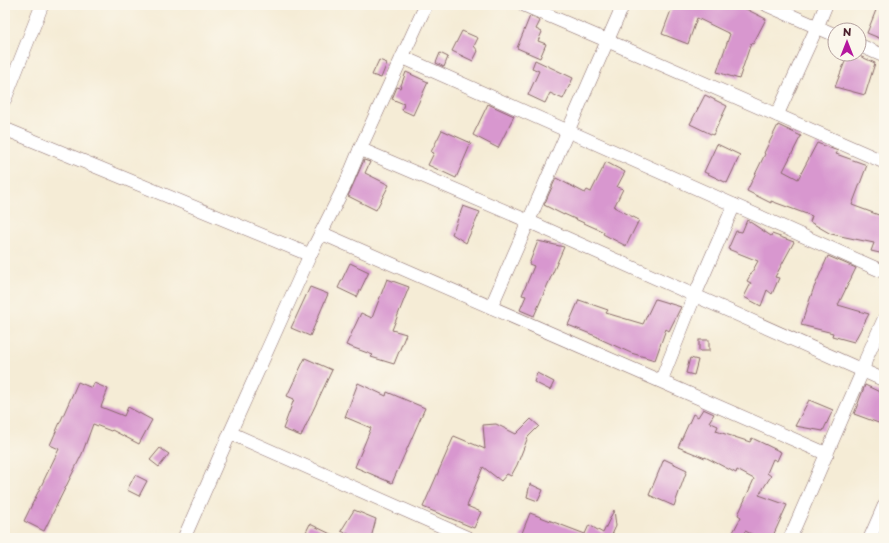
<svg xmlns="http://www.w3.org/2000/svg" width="889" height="543" font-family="'Playpen Sans',sans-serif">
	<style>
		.building { fill: #d897cf }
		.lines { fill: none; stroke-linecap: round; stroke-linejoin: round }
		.minor-casing { stroke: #866767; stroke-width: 14 }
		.minor { stroke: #fff; stroke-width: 13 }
	</style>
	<rect width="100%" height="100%" fill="#fbf7ec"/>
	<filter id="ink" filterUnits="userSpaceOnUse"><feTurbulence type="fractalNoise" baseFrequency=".025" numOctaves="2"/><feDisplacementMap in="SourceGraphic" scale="8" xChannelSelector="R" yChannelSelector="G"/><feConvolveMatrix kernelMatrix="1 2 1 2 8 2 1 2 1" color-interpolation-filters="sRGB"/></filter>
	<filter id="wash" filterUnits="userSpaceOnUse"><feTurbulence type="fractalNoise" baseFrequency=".012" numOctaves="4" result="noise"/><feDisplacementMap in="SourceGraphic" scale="16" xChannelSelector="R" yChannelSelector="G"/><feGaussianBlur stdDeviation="0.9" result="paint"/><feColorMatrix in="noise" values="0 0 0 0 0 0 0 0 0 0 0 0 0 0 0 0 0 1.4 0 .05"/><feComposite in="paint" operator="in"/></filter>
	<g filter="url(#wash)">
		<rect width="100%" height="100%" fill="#f5ecd6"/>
		<g id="blocks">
			<!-- building -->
			<g class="building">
				<polygon points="673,5 738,5 766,19 753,44 751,43 739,79 717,72 730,34 697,18 688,44 662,34"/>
				<polygon points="878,5 884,5 884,40 867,33"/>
				<polygon points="530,16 540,21 536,29 542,32 538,41 546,44 540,58 517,48"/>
				<polygon points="462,31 478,38 474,46 478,51 473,61 452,51"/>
				<polygon points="440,53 448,57 444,67 436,63"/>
				<polygon points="848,54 855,54 875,63 865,95 835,87"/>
				<polygon points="379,60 387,63 381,78 372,75"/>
				<polygon points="535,60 573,78 563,99 550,93 545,103 528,95 539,71 532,68"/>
				<polygon points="406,72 428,82 413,115 402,110 404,104 392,99 397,87 400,88"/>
				<polygon points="705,95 727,106 713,135 690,124"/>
				<polygon points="488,104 514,116 498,148 473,135"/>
				<polygon points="778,125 801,136 783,171 798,179 817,143 838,151 836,154 867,165 852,205 884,217 884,254 871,251 874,243 831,234 810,222 812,216 771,201 771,203 747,191 765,154 764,153"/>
				<polygon points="442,130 471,143 456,178 428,165 434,153 431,152"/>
				<polygon points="717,144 740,155 727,183 704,172"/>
				<polygon points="364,160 370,162 365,173 389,185 376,210 348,196"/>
				<polygon points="606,162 625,172 617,187 623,189 614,207 639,220 626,246 603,234 604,232 564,214 564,215 544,205 556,178 585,193 587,190 591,192"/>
				<polygon points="463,206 480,212 466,243 452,234"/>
				<polygon points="747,220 771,236 772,234 794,242 775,277 779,278 772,294 767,290 761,306 744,297 751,283 747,281 758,261 728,249 736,231 742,232"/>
				<polygon points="538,241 564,247 534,316 520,310 526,296 522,295 534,266 529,264"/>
				<polygon points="828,256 856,268 838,305 869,314 854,342 832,336 833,333 801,325 813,290"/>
				<polygon points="350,263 369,272 357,297 338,288"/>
				<polygon points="387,279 409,287 392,330 406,334 394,364 371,357 373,355 346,345 361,313 372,318"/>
				<polygon points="310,287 328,294 310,336 291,328"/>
				<polygon points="655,299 681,307 669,331 666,329 655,360 631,353 598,338 598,337 568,325 579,300 608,310 606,313 643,324"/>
				<rect x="699" y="340" width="10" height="11"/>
				<polygon points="305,358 332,370 301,436 283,429 294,399 287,396"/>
				<polygon points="690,358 698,360 694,375 686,373"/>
				<polygon points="537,373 554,382 550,390 534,382"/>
				<polygon points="78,382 92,388 94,383 108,389 101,407 124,416 128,407 152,420 139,444 112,430 111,431 93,424 82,454 44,531 24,521 59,449 50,445"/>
				<polygon points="358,383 386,396 387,392 425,408 392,483 355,467 371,428 345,417"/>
				<polygon points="865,385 884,394 884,425 854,414"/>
				<polygon points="809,400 833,410 823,431 795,426"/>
				<polygon points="703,409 714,414 709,422 718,426 716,431 750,442 752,438 781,452 777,461 773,459 767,473 771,476 759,495 787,505 772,538 760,538 745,531 742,538 731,536 741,517 738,515 754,479 737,470 736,473 705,457 705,458 678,447 693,414 698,417"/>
				<polygon points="531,419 539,426 528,437 517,465 511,476 507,474 501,481 483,467 467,506 481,512 474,528 423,507 454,436 485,449 483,425 496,424 516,434"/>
				<polygon points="160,448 169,454 159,467 150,460"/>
				<polygon points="664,459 687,470 674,506 649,495"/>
				<polygon points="135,475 147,481 139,496 127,490"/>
				<polygon points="530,484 543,490 538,501 527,497"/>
				<polygon points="354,510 376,519 371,538 358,538 341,531"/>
				<polygon points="614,510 616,526 611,537 612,538 520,538 530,513 585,534 589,525 603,533"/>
				<polygon points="310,524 339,538 303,538"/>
			</g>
		</g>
	</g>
	<g filter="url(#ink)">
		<use href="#blocks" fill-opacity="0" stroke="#866767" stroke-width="1"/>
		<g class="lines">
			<!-- minor casing -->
			<g class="minor-casing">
				<g id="minor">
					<polyline points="524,5 608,41 884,162"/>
					<polyline points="767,5 835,35"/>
					<polyline points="859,45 884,56"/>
					<polyline points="402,57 884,272"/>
					<polyline points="5,99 42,5"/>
					<polyline points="777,115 817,27 826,5"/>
					<polyline points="5,129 310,255"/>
					<polyline points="360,149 528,221 884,380"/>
					<polyline points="321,233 827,454"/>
					<polyline points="491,307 623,5"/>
					<polyline points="661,381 695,295 734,205"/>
					<polyline points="230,433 468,538"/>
					<polyline points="184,538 230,433 310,255 346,183 360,149 426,5"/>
					<polyline points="790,538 863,370 866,359 884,319"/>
					<polyline points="870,538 884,506"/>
				</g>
			</g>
			<!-- minor -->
			<use href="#minor" class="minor"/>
		</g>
	</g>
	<!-- margin -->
	<rect width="889" height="543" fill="none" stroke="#fbf7ec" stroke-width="20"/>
	<!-- north arrow -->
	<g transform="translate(847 42)"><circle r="19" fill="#fbf7ec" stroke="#b4a19f"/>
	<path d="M0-3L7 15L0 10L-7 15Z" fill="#b5179e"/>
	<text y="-6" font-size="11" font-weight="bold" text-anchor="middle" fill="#4a1f2b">N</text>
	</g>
</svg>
